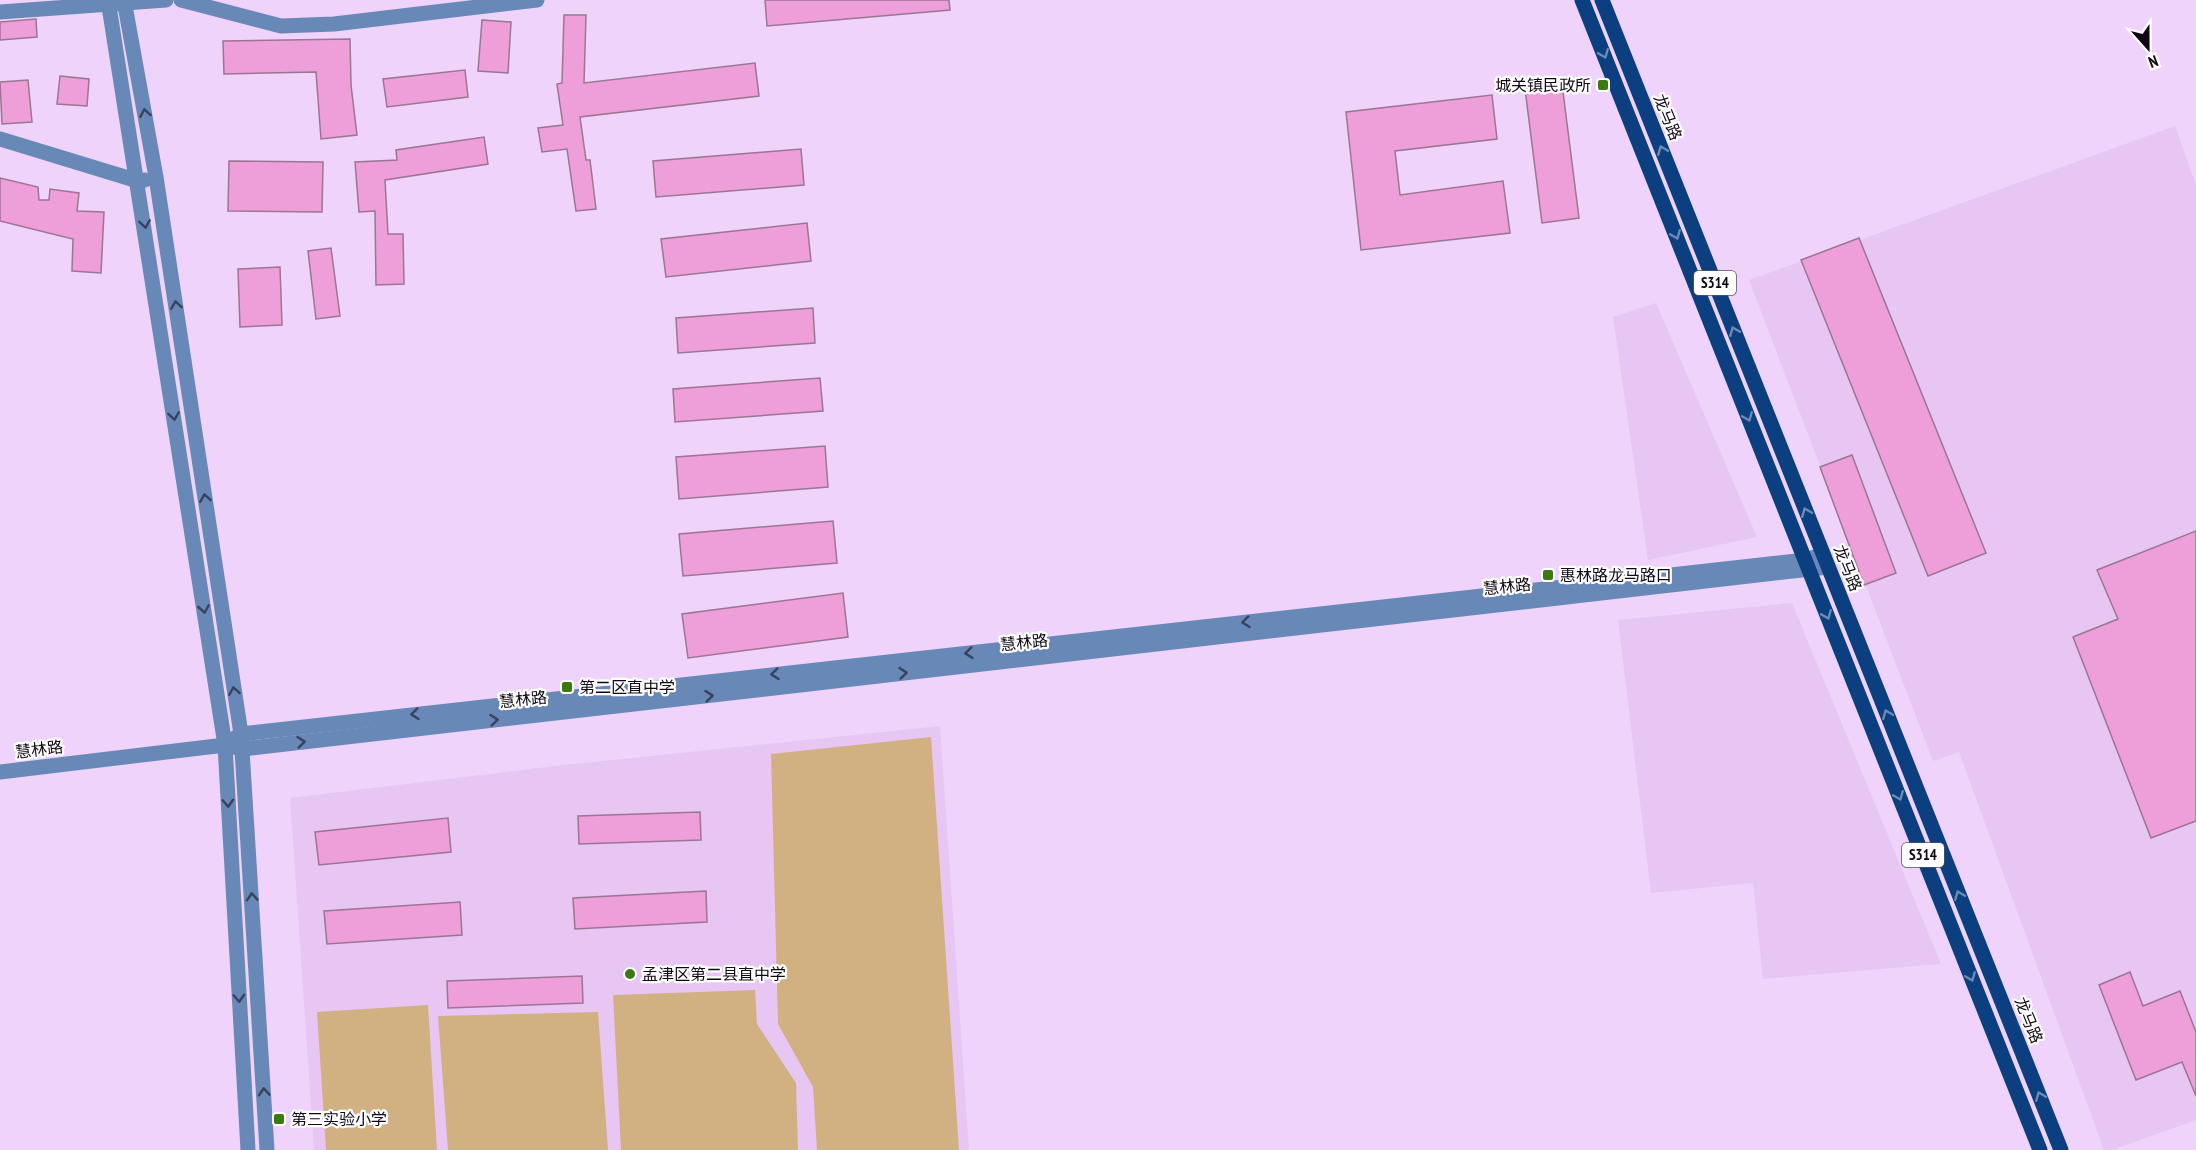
<svg xmlns="http://www.w3.org/2000/svg" width="2196" height="1150" font-family="'PT Sans Narrow','Noto Sans SC',sans-serif">
	<style>
		.built { fill: #e7c6f4 }
		.green { fill: #d1b181 }
		.building { fill: #ee9fd9; stroke: #9c7591; stroke-width: 1.5 }
		.lines { fill: none; stroke-linecap: round; stroke-linejoin: round }
		.minor { stroke: #6889b7; stroke-width: 15 }
		.major { stroke: #0b3f80; stroke-width: 15 }
		.oneway { stroke: #6d8cb3 }
		.oneway2 { stroke: #38425d }
		.poi-dot { fill: #3a7914; stroke: #fff; stroke-width: 2 }
		.labels { text-anchor: middle; stroke-width: 4.5; stroke-linejoin: round; paint-order: stroke }
		.shield { fill: #fff; stroke: #58515a; stroke-width: 1.5 }
		.shield-label { font-size: 15px; font-weight: bold; fill: #100714 }
		.poi-label { font-size: 16px; fill: #100714; stroke: #fff; text-anchor: start }
		.street-label { font-size: 16px; fill: #100714; stroke: #fff }
	</style>
	<rect width="100%" height="100%" fill="#efd3fa"/>
	<!-- built -->
	<g class="built">
		<polygon points="2175,126 2196,185 2196,1120 2112,1150 2104,1150 1959,752 1933,761 1749,280"/>
		<polygon points="1656,303 1757,537 1648,560 1613,317"/>
		<polygon points="1792,603 1941,964 1763,979 1753,883 1651,893 1618,620"/>
		<polygon points="940,726 969,1150 314,1150 290,798 555,766"/>
	</g>
	<!-- green -->
	<g class="green">
		<polygon points="931,737 959,1150 817,1150 813,1087 778,1024 771,754"/>
		<polygon points="755,990 757,1024 796,1083 798,1150 621,1150 613,995"/>
		<polygon points="428,1005 437,1150 326,1150 317,1012"/>
		<polygon points="598,1012 608,1150 448,1150 438,1016"/>
	</g>
	<!-- building -->
	<g class="building">
		<polygon points="765,0 949,0 950,10 767,26"/>
		<polygon points="564,15 586,15 584,83 755,63 759,96 580,117 586,160 590,160 596,209 576,211 567,149 542,152 538,128 563,125 557,84 562,83"/>
		<polygon points="36,19 37,37 0,40 0,22"/>
		<polygon points="482,20 511,22 508,73 478,71"/>
		<polygon points="350,39 351,85 357,135 321,139 316,72 224,74 223,41"/>
		<polygon points="465,70 468,97 387,107 383,79"/>
		<polygon points="60,76 89,79 87,106 57,104"/>
		<polygon points="28,80 32,122 2,124 0,82"/>
		<polygon points="1562,84 1579,218 1542,223 1525,89"/>
		<polygon points="1492,95 1497,139 1395,151 1400,195 1503,181 1510,233 1361,250 1346,112"/>
		<polygon points="484,137 488,164 385,180 388,234 403,234 404,284 376,285 375,211 359,212 355,162 397,160 396,150"/>
		<polygon points="801,149 804,185 656,197 653,161"/>
		<polygon points="229,161 323,162 322,212 228,211"/>
		<polygon points="0,178 38,187 39,200 49,200 50,189 79,193 77,211 104,212 101,273 72,271 73,239 0,221"/>
		<polygon points="807,223 811,261 666,277 661,239"/>
		<polygon points="1859,238 1986,553 1928,576 1801,260"/>
		<polygon points="331,248 340,316 316,319 308,251"/>
		<polygon points="280,267 282,325 240,327 238,269"/>
		<polygon points="813,308 815,343 678,353 676,318"/>
		<polygon points="820,378 823,411 675,422 673,389"/>
		<polygon points="825,446 828,487 679,499 676,457"/>
		<polygon points="1852,455 1896,573 1864,585 1820,467"/>
		<polygon points="833,521 837,563 683,576 679,534"/>
		<polygon points="2196,531 2196,821 2151,838 2073,637 2118,619 2097,570"/>
		<polygon points="843,593 848,637 688,658 682,614"/>
		<polygon points="700,812 701,840 579,844 578,816"/>
		<polygon points="448,818 451,852 319,865 315,832"/>
		<polygon points="706,891 707,922 575,929 573,898"/>
		<polygon points="460,902 462,935 327,944 324,911"/>
		<polygon points="2130,972 2143,1006 2180,991 2196,1032 2196,1096 2182,1062 2136,1080 2099,985"/>
		<polygon points="582,976 583,1003 448,1008 447,981"/>
	</g>
	<g class="lines">
		<!-- minor -->
		<g class="minor">
			<polyline points="108,0 225,745 248,1150"/>
			<polyline points="124,0 156,177 241,734 267,1150"/>
			<polyline points="181,0 281,26 334,24 537,0"/>
			<polyline points="0,12 166,0"/>
			<polyline points="0,139 138,181 145,180"/>
			<polyline points="225,745 241,734 1806,560 1823,554"/>
			<polyline points="0,772 225,745 242,749 1828,567"/>
		</g>
		<!-- major -->
		<g class="major">
			<polyline points="1582,0 2040,1150"/>
			<polyline points="1602,0 2061,1150"/>
		</g>
	</g>
	<!-- one-way arrows -->
	<defs><path id="oneway-chevron" d="M-2-3.5L2.5 0L-2 3.5" fill="none" stroke-width="1.6" stroke-linecap="round" stroke-linejoin="round" transform="scale(1.5)"/></defs>
	<g class="oneway">
		<use href="#oneway-chevron" transform="translate(1604 54) rotate(68)"/>
		<use href="#oneway-chevron" transform="translate(1662 150) rotate(-112)"/>
		<use href="#oneway-chevron" transform="translate(1676 235) rotate(68)"/>
		<use href="#oneway-chevron" transform="translate(1734 331) rotate(-112)"/>
		<use href="#oneway-chevron" transform="translate(1748 417) rotate(68)"/>
		<use href="#oneway-chevron" transform="translate(1806 512) rotate(-112)"/>
		<use href="#oneway-chevron" transform="translate(1827 615) rotate(68)"/>
		<use href="#oneway-chevron" transform="translate(1887 714) rotate(-112)"/>
		<use href="#oneway-chevron" transform="translate(1899 796) rotate(68)"/>
		<use href="#oneway-chevron" transform="translate(1959 895) rotate(-112)"/>
		<use href="#oneway-chevron" transform="translate(1971 977) rotate(68)"/>
		<use href="#oneway-chevron" transform="translate(2040 1096) rotate(-112)"/>
	</g>
	<g class="oneway2">
		<use href="#oneway-chevron" transform="translate(145 113) rotate(-100)"/>
		<use href="#oneway-chevron" transform="translate(145 224) rotate(81)"/>
		<use href="#oneway-chevron" transform="translate(176 305) rotate(-99)"/>
		<use href="#oneway-chevron" transform="translate(174 416) rotate(81)"/>
		<use href="#oneway-chevron" transform="translate(205 498) rotate(-99)"/>
		<use href="#oneway-chevron" transform="translate(204 609) rotate(81)"/>
		<use href="#oneway-chevron" transform="translate(1246 622) rotate(174)"/>
		<use href="#oneway-chevron" transform="translate(969 653) rotate(174)"/>
		<use href="#oneway-chevron" transform="translate(903 673) rotate(-6)"/>
		<use href="#oneway-chevron" transform="translate(775 674) rotate(174)"/>
		<use href="#oneway-chevron" transform="translate(234 691) rotate(-99)"/>
		<use href="#oneway-chevron" transform="translate(709 696) rotate(-6)"/>
		<use href="#oneway-chevron" transform="translate(415 714) rotate(174)"/>
		<use href="#oneway-chevron" transform="translate(494 720) rotate(-6)"/>
		<use href="#oneway-chevron" transform="translate(301 742) rotate(-6)"/>
		<use href="#oneway-chevron" transform="translate(228 803) rotate(87)"/>
		<use href="#oneway-chevron" transform="translate(252 897) rotate(-94)"/>
		<use href="#oneway-chevron" transform="translate(239 998) rotate(87)"/>
		<use href="#oneway-chevron" transform="translate(264 1092) rotate(-94)"/>
	</g>
	<!-- markers -->
	<g class="poi-dot">
		<rect x="1597" y="79" width="12" height="12" rx="3"/>
		<rect x="1542" y="569" width="12" height="12" rx="3"/>
		<rect x="561" y="681" width="12" height="12" rx="3"/>
		<circle cx="630" cy="974" r="6"/>
		<rect x="273" y="1113" width="12" height="12" rx="3"/>
	</g>
	<g class="labels">
		<!-- shield labels -->
		<g class="shield">
			<rect x="1694" y="271" width="42" height="24" rx="4.5"/>
			<rect x="1902" y="843" width="42" height="24" rx="4.5"/>
		</g>
		<g class="shield-label">
			<text x="1715" y="288">S314</text>
			<text x="1923" y="860">S314</text>
		</g>
		<!-- poi labels -->
		<g class="poi-label">
			<text x="1591" y="91" text-anchor="end">城关镇民政所</text>
			<text x="1560" y="581">惠林路龙马路口</text>
			<text x="579" y="693">第二区直中学</text>
			<text x="642" y="980">孟津区第二县直中学</text>
			<text x="291" y="1125">第三实验小学</text>
		</g>
		<!-- street labels -->
		<g class="street-label">
			<text transform="translate(1668 117) rotate(68)" y="6">龙马路</text>
			<text transform="translate(1848 568) rotate(68)" y="6">龙马路</text>
			<text transform="translate(1507 586) rotate(-6)" y="6">慧林路</text>
			<text transform="translate(1024 642) rotate(-6)" y="6">慧林路</text>
			<text transform="translate(523 699) rotate(-6)" y="6">慧林路</text>
			<text transform="translate(39 749) rotate(-7)" y="6">慧林路</text>
			<text transform="translate(2029 1020) rotate(68)" y="6">龙马路</text>
		</g>
	</g>
	<!-- north arrow -->
	<g transform="translate(2148 48) rotate(159)" stroke="#ffffff" stroke-width="4.5" paint-order="stroke">
	<path d="M0-4.5L10 22L0 15L-10 22Z" fill="#100714"/>
	<text y="-9" font-size="16" font-weight="bold" text-anchor="middle" fill="#100714">N</text>
	</g>
</svg>
